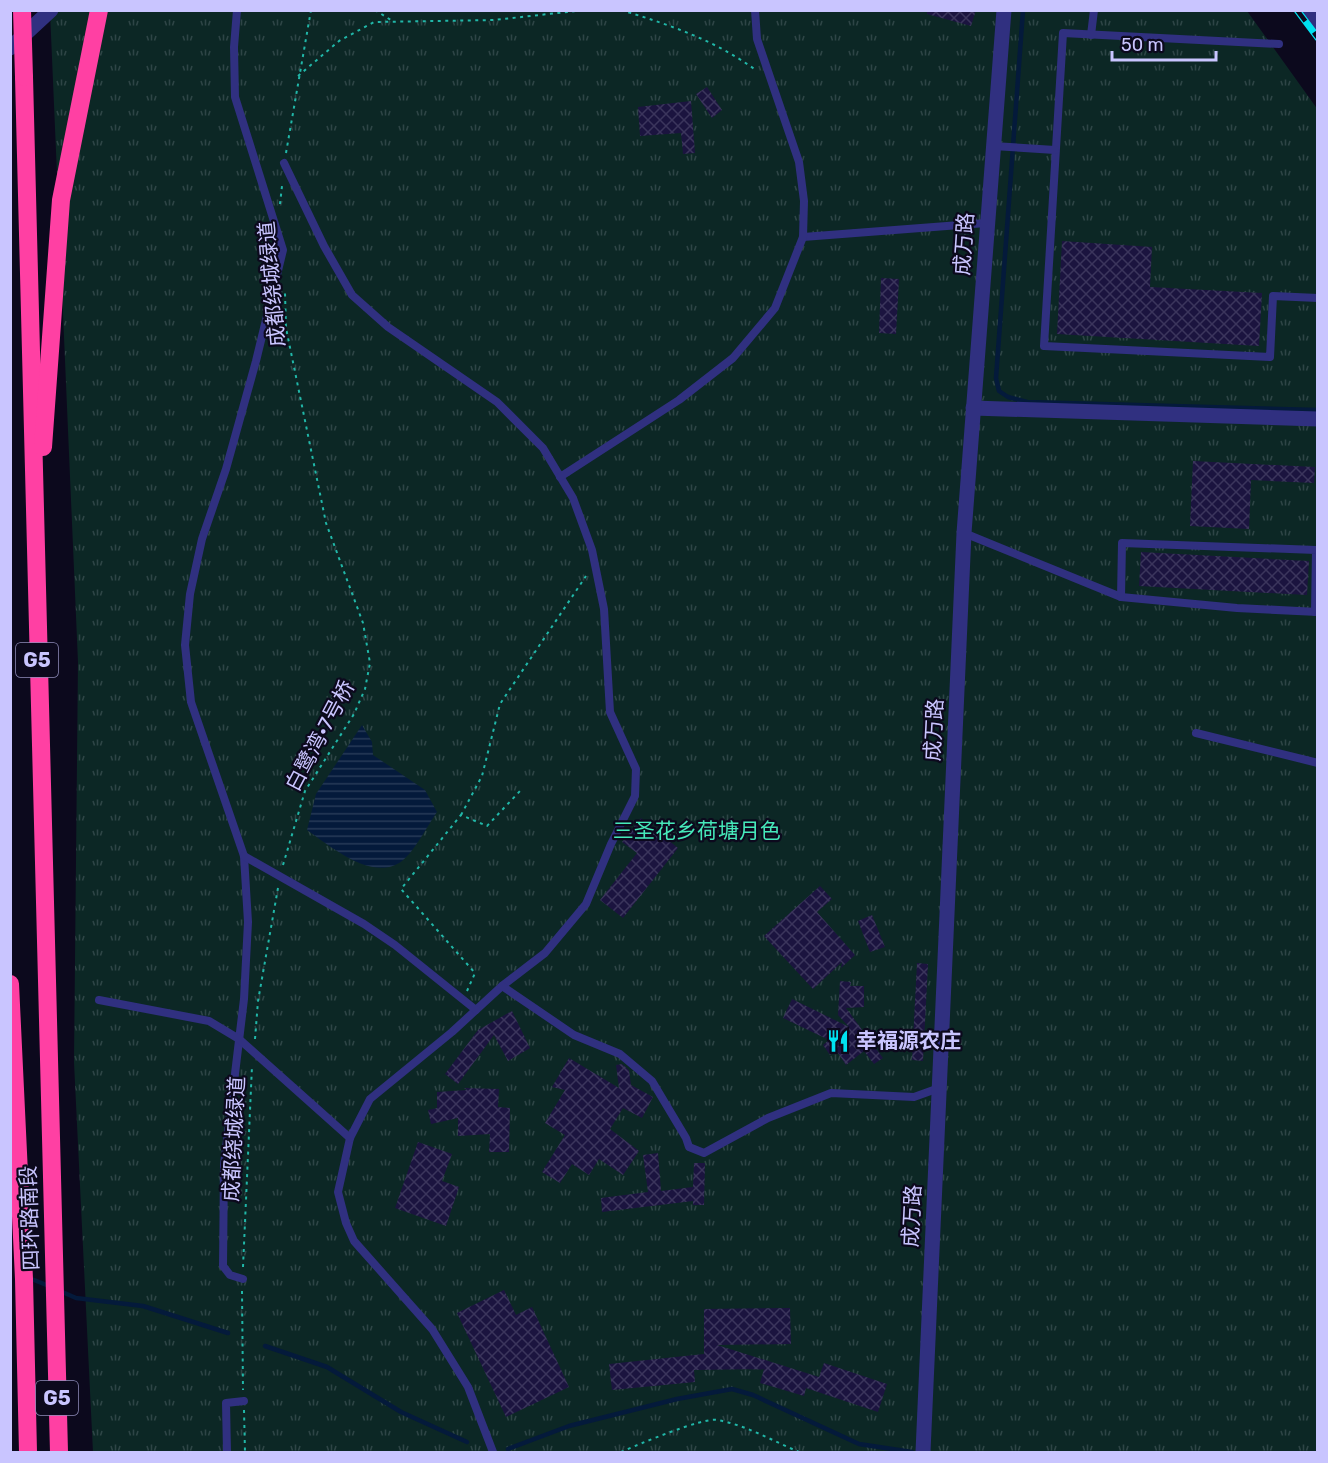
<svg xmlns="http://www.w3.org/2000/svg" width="1328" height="1463" font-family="Rubik,'Noto Sans SC',sans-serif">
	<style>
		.grass { fill: url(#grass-tufts) }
		.water { fill: url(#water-rules) }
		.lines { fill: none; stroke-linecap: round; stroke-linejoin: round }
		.stream { stroke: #041a3b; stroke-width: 4.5 }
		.building { fill: url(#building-cross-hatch) }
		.path { stroke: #21b7a8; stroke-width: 2; stroke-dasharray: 3 4.5; stroke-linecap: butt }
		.lane { stroke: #303080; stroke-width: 8 }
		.street { stroke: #303080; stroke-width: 15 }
		.highway { stroke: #ff40a3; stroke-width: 18 }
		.rail-casing { stroke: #00e1f0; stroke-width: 7 }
		.rail { stroke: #0c091d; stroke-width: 4.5; stroke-dasharray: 14; stroke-linecap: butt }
		.highway-bridge { stroke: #ff40a3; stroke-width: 18 }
		.labels { text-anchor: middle; stroke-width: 4.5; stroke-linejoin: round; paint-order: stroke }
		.shield { fill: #0c091d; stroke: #908dbb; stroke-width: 1.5 }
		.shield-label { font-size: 20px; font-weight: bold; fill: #c9c5ff }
		.street-label { font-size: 21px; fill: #c9c5ff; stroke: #0c091d }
		.park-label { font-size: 21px; fill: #46e9ba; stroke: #0c091d }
		.poi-label { font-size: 21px; font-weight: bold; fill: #c9c5ff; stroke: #0c091d; text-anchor: start }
	</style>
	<defs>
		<pattern id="grass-tufts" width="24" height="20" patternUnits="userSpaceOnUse" patternTransform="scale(1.5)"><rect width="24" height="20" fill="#0c2725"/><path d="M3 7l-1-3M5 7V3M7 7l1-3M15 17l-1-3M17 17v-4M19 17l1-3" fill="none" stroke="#2e4546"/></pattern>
		<pattern id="water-rules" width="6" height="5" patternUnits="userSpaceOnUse" patternTransform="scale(1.5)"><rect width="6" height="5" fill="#041a3b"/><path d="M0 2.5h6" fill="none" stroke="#273a58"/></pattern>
		<pattern id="building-cross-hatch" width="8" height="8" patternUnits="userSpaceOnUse" patternTransform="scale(1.5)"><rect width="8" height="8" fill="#1b143f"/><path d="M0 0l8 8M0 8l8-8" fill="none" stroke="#3b355c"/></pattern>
	</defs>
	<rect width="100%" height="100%" fill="#0c091d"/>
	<!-- grass -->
	<polygon class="grass" points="50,11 1247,11 1318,110 1317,1452 93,1452 74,1062 78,662"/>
	<!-- water -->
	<path class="water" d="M362,725L372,742L373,755L425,790L437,812C428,825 414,852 402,861C373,883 330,846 307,830L316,794Z"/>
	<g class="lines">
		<!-- stream -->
		<g class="stream">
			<polyline points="1023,10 996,378 999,391 1008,397 1027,402 1318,410"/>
			<polyline points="29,1278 49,1286"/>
			<polyline points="60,1291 76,1298 143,1306 228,1333"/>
			<polyline points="265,1346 327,1367 401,1412 467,1442"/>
			<polyline points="508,1449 569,1426 677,1399 732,1389 753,1395 859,1444 912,1452"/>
		</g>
	</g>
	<!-- building -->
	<g class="building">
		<polygon points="927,10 976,10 971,26 927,14"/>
		<polygon points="707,87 722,110 712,118 696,94"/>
		<polygon points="691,101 695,153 683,154 681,133 640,136 638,107"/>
		<polygon points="1062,241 1152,247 1150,287 1262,293 1259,346 1057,334"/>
		<polygon points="881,278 899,279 896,334 879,333"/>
		<polygon points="1193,461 1315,467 1314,483 1251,480 1249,529 1190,526"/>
		<polygon points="1141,552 1309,561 1307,595 1139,586"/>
		<polygon points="641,818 678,848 623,918 600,900 637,853 622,842"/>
		<polygon points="820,886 832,899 817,912 855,955 841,968 842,962 813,989 764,936"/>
		<polygon points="872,915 885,947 870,952 858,921"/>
		<polygon points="917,963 928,964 923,1061 912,1060"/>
		<polygon points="840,981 851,982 850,986 864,986 864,1007 846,1008 883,1058 874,1064 864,1051 846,1065 836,1050 830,1055 823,1045 829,1040 783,1018 792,999 849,1027 838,1015"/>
		<polygon points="512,1011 530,1048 508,1061 494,1035 458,1084 445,1074 478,1030"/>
		<polygon points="569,1058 619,1088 616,1065 622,1064 629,1070 631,1085 653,1097 642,1118 623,1108 610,1129 639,1151 623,1175 599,1159 589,1175 572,1164 560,1183 542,1172 565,1135 545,1123 565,1090 552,1087"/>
		<polygon points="464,1088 499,1089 498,1107 510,1108 509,1152 489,1152 490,1134 458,1136 458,1118 431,1124 428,1110 437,1108 437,1092 467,1090"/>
		<polygon points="418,1142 452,1154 442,1181 459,1187 446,1226 395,1208"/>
		<polygon points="658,1153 661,1191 693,1187 694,1163 705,1163 704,1205 693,1205 693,1201 602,1212 601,1198 648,1192 643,1155"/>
		<polygon points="504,1290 516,1315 532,1307 569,1387 506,1417 457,1313"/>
		<polygon points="790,1308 791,1344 717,1345 819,1377 824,1363 887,1384 878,1412 806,1388 804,1396 760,1383 764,1369 694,1370 695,1382 612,1390 609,1364 704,1354 704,1309"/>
	</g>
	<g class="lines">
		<!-- path -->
		<g class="path">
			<polyline points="375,10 394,22"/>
			<path d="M621,10C670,25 715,40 757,71"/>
			<polyline points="298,76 339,41 374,22 494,20 585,10"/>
			<polyline points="286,153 311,10"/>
			<polyline points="280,204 282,186"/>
			<polyline points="461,815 482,776 500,704 586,576"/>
			<polyline points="283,865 305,791 354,714 365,689 370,663 363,623 326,523 286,328 285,293"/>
			<polyline points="467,991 475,973 401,889 461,815 487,826 520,791"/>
			<polyline points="255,1039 258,1001 278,888"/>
			<polyline points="243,1267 252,1066"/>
			<polyline points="242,1291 243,1390"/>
			<polyline points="244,1410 245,1452"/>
			<path d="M621,1452C637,1445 703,1417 717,1420C746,1425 773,1441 799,1452"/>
		</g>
		<!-- lane -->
		<g class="lane">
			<polyline points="237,10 234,47 235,97 283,250 256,361 226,469 202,539 190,594 185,645 191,702 244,856 248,922 244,999 224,1165 223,1266 230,1275 243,1279"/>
			<polyline points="1091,35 1094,10"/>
			<polyline points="1279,44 1063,33 1044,346 1270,357 1273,296 1318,298"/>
			<polyline points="993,146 1055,150"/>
			<polyline points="284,163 324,246 352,295 388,327 497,402 543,448 573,498 592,550 604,609 610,712 636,769 635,796 611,844 586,904 545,953 502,986 452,1032 370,1099 350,1138 338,1192 346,1223 354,1241 432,1329 468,1387 493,1452"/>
			<polyline points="803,237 986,223"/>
			<polyline points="560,477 679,400 733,358 775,308 803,237 804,201 799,162 757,39 755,10"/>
			<polyline points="964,533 1121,597 1237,608 1318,612"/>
			<polyline points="1121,597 1122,543 1316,550 1315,612"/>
			<polyline points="1196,733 1318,763"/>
			<polyline points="244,856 364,924 395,945 476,1010"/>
			<polyline points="502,986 574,1035 620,1054 652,1081 686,1138 689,1147 704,1153 768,1118 831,1093 914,1097 939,1088"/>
			<polyline points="99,1000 209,1021 239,1039 350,1138"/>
			<polyline points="227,1452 226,1403 244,1401"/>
		</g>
		<!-- street -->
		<g class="street">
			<polyline points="1305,10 1318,28"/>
			<polyline points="10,48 51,10"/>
			<polyline points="973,408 1318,419"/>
			<polyline points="923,1452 964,533 1004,10"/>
		</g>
		<!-- highway -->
		<g class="highway">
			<polyline points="24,77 59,1452"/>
			<polyline points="43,447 61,200 99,10"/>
			<polyline points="10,984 24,1279 28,1452"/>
		</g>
		<!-- rail casing -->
		<g class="rail-casing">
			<polyline id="rail" points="1297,10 1318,38"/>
		</g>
		<!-- rail -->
		<use href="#rail" class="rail"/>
		<!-- highway-bridge -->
		<polyline class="highway-bridge" points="22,10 24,77"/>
	</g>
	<!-- icons -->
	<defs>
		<g id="restaurant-bare" transform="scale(1.8)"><path d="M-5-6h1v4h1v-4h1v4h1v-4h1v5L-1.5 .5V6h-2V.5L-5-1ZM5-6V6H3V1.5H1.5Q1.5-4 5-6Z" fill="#00e1f0" stroke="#0c091d" stroke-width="2.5" paint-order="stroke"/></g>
	</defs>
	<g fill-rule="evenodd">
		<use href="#restaurant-bare" x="838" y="1041"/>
	</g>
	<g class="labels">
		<!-- shield labels -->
		<g class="shield">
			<rect x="16" y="643" width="42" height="34" rx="4.5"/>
			<rect x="36" y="1381" width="42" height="34" rx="4.5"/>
		</g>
		<g class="shield-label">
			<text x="37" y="667">G5</text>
			<text x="57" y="1405">G5</text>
		</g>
		<!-- street labels -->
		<g class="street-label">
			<text transform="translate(964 244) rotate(-86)" y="7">成万路</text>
			<text transform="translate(272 284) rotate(-95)" y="7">成都绕城绿道</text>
			<text transform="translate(934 730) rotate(-87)" y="7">成万路</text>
			<text transform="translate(320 736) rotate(-62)" y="7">白鹭湾·7号桥</text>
			<text transform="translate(234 1139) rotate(-87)" y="7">成都绕城绿道</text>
			<text transform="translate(912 1216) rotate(-87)" y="7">成万路</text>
			<text transform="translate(30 1218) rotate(-92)" y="7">四环路南段</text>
		</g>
		<!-- park labels -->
		<g class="park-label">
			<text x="697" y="838">三圣花乡荷塘月色</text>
		</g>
		<!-- poi labels -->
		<g class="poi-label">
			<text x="856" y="1048">幸福源农庄</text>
		</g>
	</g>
	<!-- border -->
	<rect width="1328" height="1463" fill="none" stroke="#c9c5ff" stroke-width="24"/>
	<!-- scale -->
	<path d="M1112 51v9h104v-9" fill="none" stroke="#c9c5ff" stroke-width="3"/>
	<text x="1121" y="51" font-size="18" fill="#c9c5ff" stroke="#0c091d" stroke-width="4.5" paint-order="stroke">50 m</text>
</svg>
